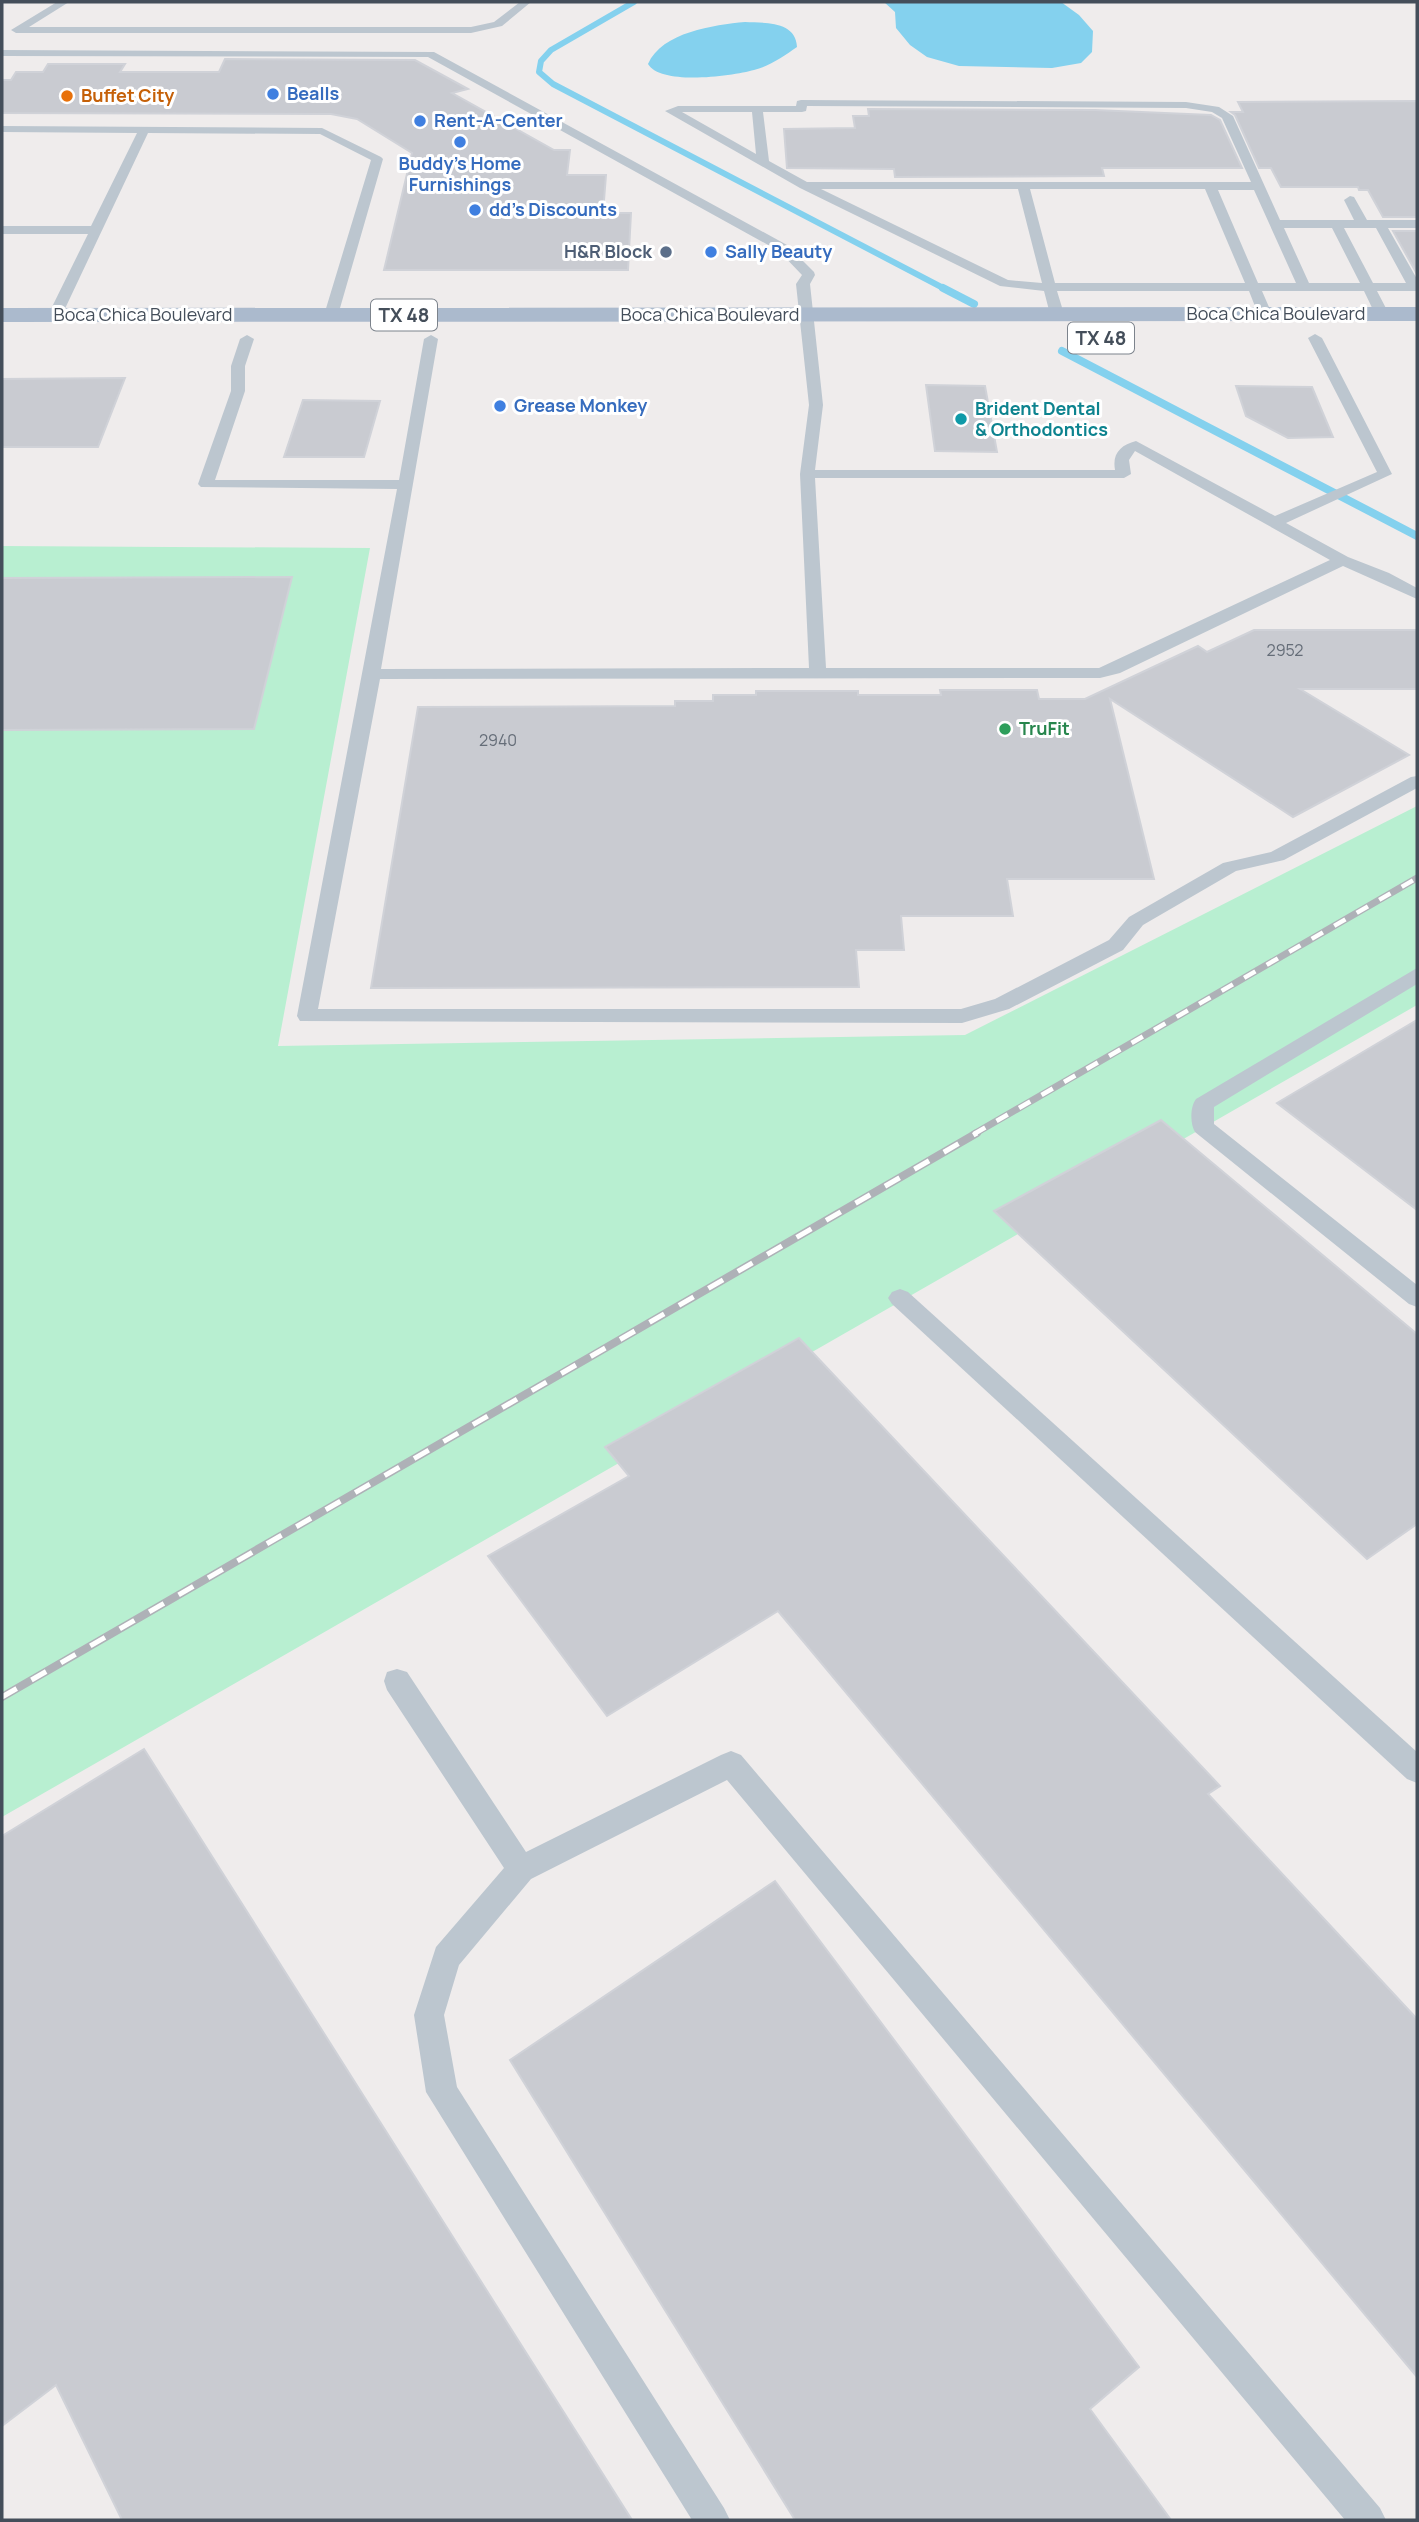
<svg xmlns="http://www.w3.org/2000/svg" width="1419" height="2522" font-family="Manrope,sans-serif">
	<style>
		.green { fill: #b8efd1 }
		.water { fill: #84d1ee }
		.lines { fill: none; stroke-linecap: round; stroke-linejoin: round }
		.stream-far1 { stroke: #84d1ee; stroke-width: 6 }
		.stream { stroke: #84d1ee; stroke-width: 8 }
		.building { fill: #c9cbd1; stroke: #d0d2d8; stroke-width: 2 }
		.lane { fill: #bcc6cf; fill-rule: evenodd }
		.primary { fill: #abbacd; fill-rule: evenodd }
		.rail-far1-casing { stroke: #aeb1b7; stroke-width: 7 }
		.rail-casing { stroke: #aeb1b7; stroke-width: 8 }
		.rail-far1 { stroke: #fff; stroke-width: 4.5; stroke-dasharray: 13; stroke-linecap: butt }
		.rail { stroke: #fff; stroke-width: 5; stroke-dasharray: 17; stroke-linecap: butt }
		.shop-dot { fill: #3f7fe0; stroke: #fff; stroke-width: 2.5 }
		.food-dot { fill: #e8710a; stroke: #fff; stroke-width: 2.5 }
		.service-dot { fill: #5c6f8a; stroke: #fff; stroke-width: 2.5 }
		.culture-dot { fill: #0f9aa8; stroke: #fff; stroke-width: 2.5 }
		.leisure-dot { fill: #2e9e5b; stroke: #fff; stroke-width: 2.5 }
		.labels { text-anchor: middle; stroke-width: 6; stroke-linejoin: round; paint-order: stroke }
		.far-number-label { font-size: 16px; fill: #656d78 }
		.far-shop-label { font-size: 18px; font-weight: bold; fill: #366cbe; stroke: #fff; text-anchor: start }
		.far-food-label { font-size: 18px; font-weight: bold; fill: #c56008; stroke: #fff; text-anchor: start }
		.far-service-label { font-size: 18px; font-weight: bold; fill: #4e5e75; stroke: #fff; text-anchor: end }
		.far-street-label { font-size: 18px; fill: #444e5a; stroke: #fff }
		.far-culture-label { font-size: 18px; font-weight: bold; fill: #0d838f; stroke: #fff; text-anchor: start }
		.far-leisure-label { font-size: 18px; font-weight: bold; fill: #27864d; stroke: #fff; text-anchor: start }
		.shield { fill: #fff; stroke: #7c838c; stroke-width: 2 }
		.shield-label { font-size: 19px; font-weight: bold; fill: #444e5a }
	</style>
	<rect width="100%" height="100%" fill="#efecec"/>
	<!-- green -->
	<polygon class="green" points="2,546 370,548 278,1046 965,1035 1417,806 1417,1005 2,1817"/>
	<!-- water -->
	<g class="water">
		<polygon points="884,2 1061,2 1079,15 1093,31 1092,52 1081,63 1052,68 959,66 927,57 910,45 896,28 895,12"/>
		<path d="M745,22C765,23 796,21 797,47C784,56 770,66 754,70C732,76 661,86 648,64C662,32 714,25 745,22Z"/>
	</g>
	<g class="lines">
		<!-- stream-far1 -->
		<polyline class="stream-far1" points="634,2 551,50 541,61 539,72 553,84 947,290"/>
		<!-- stream -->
		<g class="stream">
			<polyline points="943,288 974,304"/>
			<polyline points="1062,351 1417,536"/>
		</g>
	</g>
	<!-- building -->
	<g class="building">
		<polygon points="225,59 415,60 468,89 452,93 554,150 570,150 567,175 606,175 603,213 631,213 628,270 384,270 412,153 357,119 331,114 2,113 2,80 11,80 16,72 43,72 48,64 125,64 120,72 219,72"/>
		<polygon points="1417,101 1417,217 1383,217 1368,190 1359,190 1358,187 1281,187 1271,168 1259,168 1235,115 1231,112 1243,112 1238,102"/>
		<polygon points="868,109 1095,110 1211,115 1220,120 1242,168 1102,168 1104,176 895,177 894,169 787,168 784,129 855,128 853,116 869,116"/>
		<polygon points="1393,231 1417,231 1417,274"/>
		<polygon points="125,378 98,447 2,447 2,379"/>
		<polygon points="926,385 985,386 997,452 935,451"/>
		<polygon points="1236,386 1312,387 1333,437 1288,438 1246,416"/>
		<polygon points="303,400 380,401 364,457 284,457"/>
		<polygon points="292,577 254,729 2,730 2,578"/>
		<polygon points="1254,630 1417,630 1417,689 1300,689 1409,755 1293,817 1110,699 1154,879 1007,879 1013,916 901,916 904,950 856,950 859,987 371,988 418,707 675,706 675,701 713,701 713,695 756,695 756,691 858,691 858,695 941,695 940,690 1037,690 1039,699 1085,699 1198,646 1207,652"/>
		<polygon points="1417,1020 1417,1210 1277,1103"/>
		<polygon points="1161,1120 1417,1334 1417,1524 1367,1559 994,1211"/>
		<polygon points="799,1338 1220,1786 1208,1794 1417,2019 1417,2377 778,1611 607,1716 488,1556 629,1476 605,1447"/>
		<polygon points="144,1749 632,2520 122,2520 56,2385 2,2426 2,1836"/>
		<polygon points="775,1881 1139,2367 1090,2409 1171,2520 795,2520 510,2060"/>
	</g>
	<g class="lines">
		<!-- lane -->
		<g class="lane">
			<polygon points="57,2 69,2 29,27 471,27 494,22 520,2 531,2 502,26 471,33 16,33 11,30"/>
			<path d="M2,50L434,52L787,245L814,272L815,275L810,284L823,405L815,470H1115C1112,453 1121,445 1136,441L1275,516L1377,472L1308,338L1315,334L1322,338L1392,474L1286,523L1348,557L1389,573L1417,588V599L1343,566L1120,673L1100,678L380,679L318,1009H961L995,999L1109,940L1129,917L1223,863L1271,852L1411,777L1417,776V788L1284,860L1236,871L1143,925L1123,950L1009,1009L962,1023L300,1021L297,1016L397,489L201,487L198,484L231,391V366L240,339L247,335L254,339L245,366V391L215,480H399L424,339L431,335L438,339L381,669L809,668L800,474L809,405L796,284L802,275L779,251L428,57L2,56ZM1135,451L1330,560L1099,668H826L815,478H1124L1131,474L1129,460Z"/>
			<path d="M801,100L1186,102L1219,107L1233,116L1280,220H1354L1344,200L1350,196L1354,197L1367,220H1417V228H1388L1417,279V291H1377L1389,314L1382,318L1375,314L1364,291H1262L1272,314L1265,318L1258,314L1249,291H1057L1064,314L1057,318L1050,314L1044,291L1000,286L800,188L665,111L678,106H796L797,101ZM807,106L1186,108L1212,112L1222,118L1251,182H807L769,161L763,112H802L806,111ZM682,112H752L756,154ZM821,189H1018L1042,283L1008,280ZM1030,189H1205L1245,283H1055ZM1218,190H1254L1296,283H1258ZM1284,228H1332L1360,283H1309ZM1344,228H1376L1406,283H1373Z"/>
			<polygon points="2,126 322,128 381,157 383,159 338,315 331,319 324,315 371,160 320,134 148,133 62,315 55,319 48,315 88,234 2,234 2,226 91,226 137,133 2,132"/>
			<path d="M1417,968V984L1214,1107V1124L1417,1285V1307L1409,1304L1195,1132C1190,1124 1190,1107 1196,1099Z"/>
			<polygon points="900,1289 908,1292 1417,1752 1417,1783 1407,1779 892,1304 888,1298 892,1292"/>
			<polygon points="397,1669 407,1672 526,1852 721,1755 731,1751 741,1755 1380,2508 1386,2520 1345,2520 727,1780 531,1879 459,1965 444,2015 457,2087 724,2508 730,2520 692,2520 426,2092 414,2015 436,1947 504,1868 387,1690 384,1681 387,1672"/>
		</g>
		<!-- primary -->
		<polygon class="primary" points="1417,307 1417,321 2,322 2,308"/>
		<!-- rail-far1 casing -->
		<g class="rail-far1-casing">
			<polyline id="rail-far1" points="974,1134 1417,878"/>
		</g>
		<!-- rail casing -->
		<g class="rail-casing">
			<polyline id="rail" points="2,1697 977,1133"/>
		</g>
		<!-- rail-far1 -->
		<use href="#rail-far1" class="rail-far1"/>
		<!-- rail -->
		<use href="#rail" class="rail"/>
	</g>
	<!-- markers -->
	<g class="shop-dot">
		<circle cx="273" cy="94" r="7"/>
		<circle cx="420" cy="121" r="7"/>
		<circle cx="460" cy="142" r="7"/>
		<circle cx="475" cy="210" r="7"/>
		<circle cx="711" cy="252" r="7"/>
		<circle cx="500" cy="406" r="7"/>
	</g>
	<circle class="food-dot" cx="67" cy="96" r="7"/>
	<circle class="service-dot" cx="666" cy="252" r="7"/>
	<circle class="culture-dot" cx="961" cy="419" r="7"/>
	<circle class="leisure-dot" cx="1005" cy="729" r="7"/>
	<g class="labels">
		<!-- far-number labels -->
		<g class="far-number-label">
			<text x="1285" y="656">2952</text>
			<text x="498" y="746">2940</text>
		</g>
		<!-- far-shop labels -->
		<g class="far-shop-label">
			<text x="287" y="100">Bealls</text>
			<text x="434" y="127">Rent-A-Center</text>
			<text x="460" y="170" text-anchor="middle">Buddy's Home<tspan x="460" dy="21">Furnishings</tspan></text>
			<text x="489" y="216">dd's Discounts</text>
			<text x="725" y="258">Sally Beauty</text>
			<text x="514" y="412">Grease Monkey</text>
		</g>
		<!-- far-food labels -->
		<g class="far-food-label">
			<text x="81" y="102">Buffet City</text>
		</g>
		<!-- far-service labels -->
		<g class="far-service-label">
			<text x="652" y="258">H&amp;R Block</text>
		</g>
		<!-- far-street labels -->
		<g class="far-street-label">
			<text x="1276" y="320">Boca Chica Boulevard</text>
			<text x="143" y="321">Boca Chica Boulevard</text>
			<text x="710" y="321">Boca Chica Boulevard</text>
		</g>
		<!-- far-culture labels -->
		<g class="far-culture-label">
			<text x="975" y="415">Brident Dental<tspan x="975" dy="21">&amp; Orthodontics</tspan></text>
		</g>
		<!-- far-leisure labels -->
		<g class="far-leisure-label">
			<text x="1019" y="735">TruFit</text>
		</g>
		<!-- shield labels -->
		<g class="shield">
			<rect x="371" y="299.5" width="66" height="31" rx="5"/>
			<rect x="1068" y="322.5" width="66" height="31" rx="5"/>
		</g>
		<g class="shield-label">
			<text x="404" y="322">TX 48</text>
			<text x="1101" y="345">TX 48</text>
		</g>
	</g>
	<!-- border -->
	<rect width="1419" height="2522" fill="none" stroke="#444e5a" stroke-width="7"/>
</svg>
